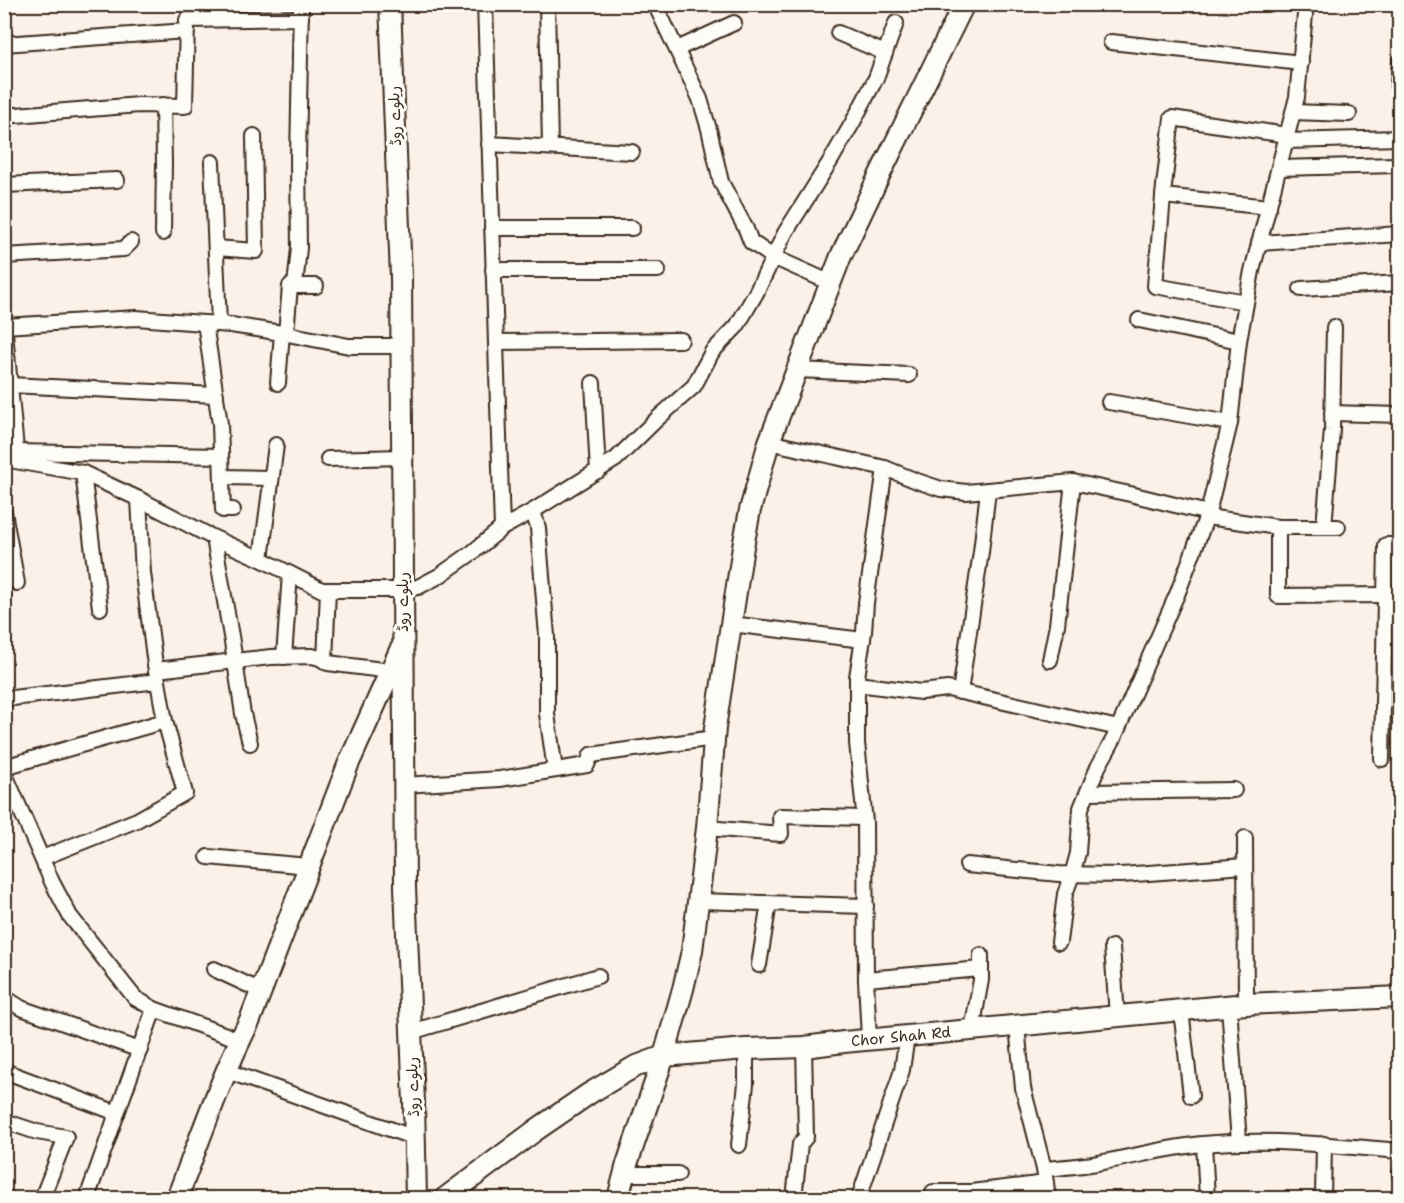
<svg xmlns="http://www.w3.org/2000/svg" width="1404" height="1203" font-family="'Shantell Sans','Playpen Sans Arabic',sans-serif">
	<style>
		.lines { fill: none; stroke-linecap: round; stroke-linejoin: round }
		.street-casing { stroke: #3b2a1e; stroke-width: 18 }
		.secondary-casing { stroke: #3b2a1e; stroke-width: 24 }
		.street { stroke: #fdfcf7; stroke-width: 14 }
		.secondary { stroke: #fdfcf7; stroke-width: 20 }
		.labels { text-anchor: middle; stroke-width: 6; stroke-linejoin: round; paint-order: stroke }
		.street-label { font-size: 15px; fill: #3b2a1e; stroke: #fdfcf7 }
	</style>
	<rect width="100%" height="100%" fill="#fcf1e8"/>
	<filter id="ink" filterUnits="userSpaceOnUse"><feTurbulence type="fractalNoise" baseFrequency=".0167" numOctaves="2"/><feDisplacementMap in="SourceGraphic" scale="12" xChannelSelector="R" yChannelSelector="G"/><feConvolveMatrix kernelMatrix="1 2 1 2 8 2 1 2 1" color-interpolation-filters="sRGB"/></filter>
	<g filter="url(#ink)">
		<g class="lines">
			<!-- street casing -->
			<g class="street-casing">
				<g id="street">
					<polyline points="485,4 502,528"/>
					<polyline points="547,4 550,147"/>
					<polyline points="655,4 700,99 709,129 721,182 746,229 751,242 773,257 831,283"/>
					<polyline points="838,33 885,53"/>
					<polyline points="1111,42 1301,63"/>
					<polyline points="4,44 187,31"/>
					<polyline points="677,49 734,23"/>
					<polyline points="1398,86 1400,61"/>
					<polyline points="163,105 164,163 163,233"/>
					<polyline points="1293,112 1349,114"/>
					<polyline points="4,116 139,105 185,106 187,20 301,18"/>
					<polyline points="1286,141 1400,138"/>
					<polyline points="489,144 632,152"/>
					<polyline points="212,162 219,324"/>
					<polyline points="1279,168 1397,165"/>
					<polyline points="4,185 117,180"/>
					<polyline points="1163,196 1269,207"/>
					<polyline points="492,228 632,228"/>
					<polyline points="1259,243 1400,234"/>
					<polyline points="216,248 256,251 254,136"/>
					<polyline points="4,256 124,249 131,242"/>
					<polyline points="493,270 658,270"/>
					<polyline points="295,286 299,248 298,159 301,4"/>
					<polyline points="1301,289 1400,283"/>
					<polyline points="1246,302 1155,286 1164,186 1172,118 1287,135"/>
					<polyline points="1139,320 1239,341"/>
					<polyline points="4,322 17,460"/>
					<polyline points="205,323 220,424 223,510 233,510"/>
					<polyline points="4,326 136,318 231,325 282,333 349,346 401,346"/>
					<polyline points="286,334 290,286 316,286"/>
					<polyline points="496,342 681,340"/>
					<polyline points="797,370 909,375"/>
					<polyline points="278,383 282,333"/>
					<polyline points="593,383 598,471"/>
					<polyline points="10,385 216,395"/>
					<polyline points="1109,402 1230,423"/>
					<polyline points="1332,413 1400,415"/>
					<polyline points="769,442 885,468 917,481 941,489 966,492 1073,482 1130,494 1208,513"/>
					<polyline points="16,452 221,456"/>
					<polyline points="4,459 83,473 139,499 214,538 261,559 322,590 403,590 418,587 439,576 473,552 502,528 533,511 616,459 657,419 694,386 712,352 737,326 756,293 785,233 831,160 853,122 876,78 896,23"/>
					<polyline points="328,459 402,457"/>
					<polyline points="83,473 100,608"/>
					<polyline points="222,477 271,478"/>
					<polyline points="533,511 538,528 547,636 547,714 555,770"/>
					<polyline points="4,512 17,583"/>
					<polyline points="1207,517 1278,527 1338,527"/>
					<polyline points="1278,527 1278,596 1385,595"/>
					<polyline points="1324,527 1332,430 1334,327"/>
					<polyline points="214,538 232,642 243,714 250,743"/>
					<polyline points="261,559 276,445"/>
					<polyline points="731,624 863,640"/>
					<polyline points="284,657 290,574"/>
					<polyline points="1050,660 1057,625 1073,482"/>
					<polyline points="325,661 328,590"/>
					<polyline points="156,670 271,657 312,656 320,658 328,663 390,671"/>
					<polyline points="857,684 921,692 948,689 1118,728"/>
					<polyline points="960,692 981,552 988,490"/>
					<polyline points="4,699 158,681"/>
					<polyline points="1382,759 1386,545 1400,545"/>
					<polyline points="4,767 165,721"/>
					<polyline points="4,772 52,882 70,916 135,998 154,1009 240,1040"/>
					<polyline points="404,785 500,779 587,765 591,755 714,738"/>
					<polyline points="1088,792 1234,790"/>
					<polyline points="707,828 781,834 780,816 864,818"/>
					<polyline points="1245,838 1246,1004"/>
					<polyline points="208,857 309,866"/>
					<polyline points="42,858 137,820 185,793 165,721 155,665 143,573 139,499"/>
					<polyline points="967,865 1059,874 1121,875 1245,866"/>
					<polyline points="699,901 866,906"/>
					<polyline points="1059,942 1065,894 1072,875 1078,853 1081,808 1098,767 1113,740 1178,592 1208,513 1230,423 1239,341 1252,271 1297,97 1306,4"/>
					<polyline points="1112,947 1117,1016"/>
					<polyline points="759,965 769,903"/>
					<polyline points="214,969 261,991"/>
					<polyline points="866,979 981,969"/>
					<polyline points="4,997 21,1008 140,1050"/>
					<polyline points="1229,1006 1239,1142"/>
					<polyline points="1181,1010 1191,1096"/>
					<polyline points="1017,1026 1023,1088 1044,1169 1048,1198"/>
					<polyline points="972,1030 981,980 981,955"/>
					<polyline points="411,1032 598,976"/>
					<polyline points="869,1039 866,979 865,822 857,743 857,677 864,632 866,603 885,468"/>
					<polyline points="4,1071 117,1113"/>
					<polyline points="227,1071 415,1138"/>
					<polyline points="4,1121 37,1132 66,1137 42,1198"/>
					<polyline points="1204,1144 1207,1198"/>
					<polyline points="739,1145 746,1084 746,1049"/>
					<path d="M1044,1169C1064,1167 1084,1166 1103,1162C1137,1156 1169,1147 1203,1144C1268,1138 1334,1145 1400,1151"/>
					<polyline points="625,1174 678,1174"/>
					<polyline points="1400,1174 1400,1175"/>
					<polyline points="933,1192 971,1192 1046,1183"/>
					<polyline points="4,1198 7,1198"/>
					<polyline points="87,1198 154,1009"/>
					<polyline points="794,1198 800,1144 806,1137 804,1047"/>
					<polyline points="859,1198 902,1070 907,1036"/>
					<polyline points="1323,1198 1324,1144"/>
				</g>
			</g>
			<!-- secondary casing -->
			<g class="secondary-casing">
				<g id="secondary">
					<polyline points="390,4 401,277 405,887 414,1102 416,1198"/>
					<path d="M177,1198C200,1139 221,1077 250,1020L348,765L400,650"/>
					<path id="s1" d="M445,1198L536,1130L590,1093L634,1067L664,1056L746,1049L804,1047L844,1042L1246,1004L1400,997"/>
					<polyline points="618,1198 627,1164 664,1056 683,989 692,951 707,828 715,728 743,547 750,510 769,442 841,256 880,174 964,4"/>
				</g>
			</g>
			<!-- street -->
			<use href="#street" class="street"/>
			<!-- secondary -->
			<use href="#secondary" class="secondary"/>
		</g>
	</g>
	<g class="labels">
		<!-- street labels -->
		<g class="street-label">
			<text transform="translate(395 116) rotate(-92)" y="5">ریلوے روڈ</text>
			<text transform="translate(403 602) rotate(-90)" y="5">ریلوے روڈ</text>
			<text dy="5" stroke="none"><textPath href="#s1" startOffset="500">Chor Shah Rd</textPath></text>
			<text transform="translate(413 1087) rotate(-92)" y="5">ریلوے روڈ</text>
		</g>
	</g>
	<!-- margin -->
	<rect width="1404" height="1203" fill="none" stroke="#fdfcf7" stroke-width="24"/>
	<rect x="12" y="12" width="1380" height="1179" fill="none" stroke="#3b2a1e" stroke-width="2" filter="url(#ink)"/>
</svg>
